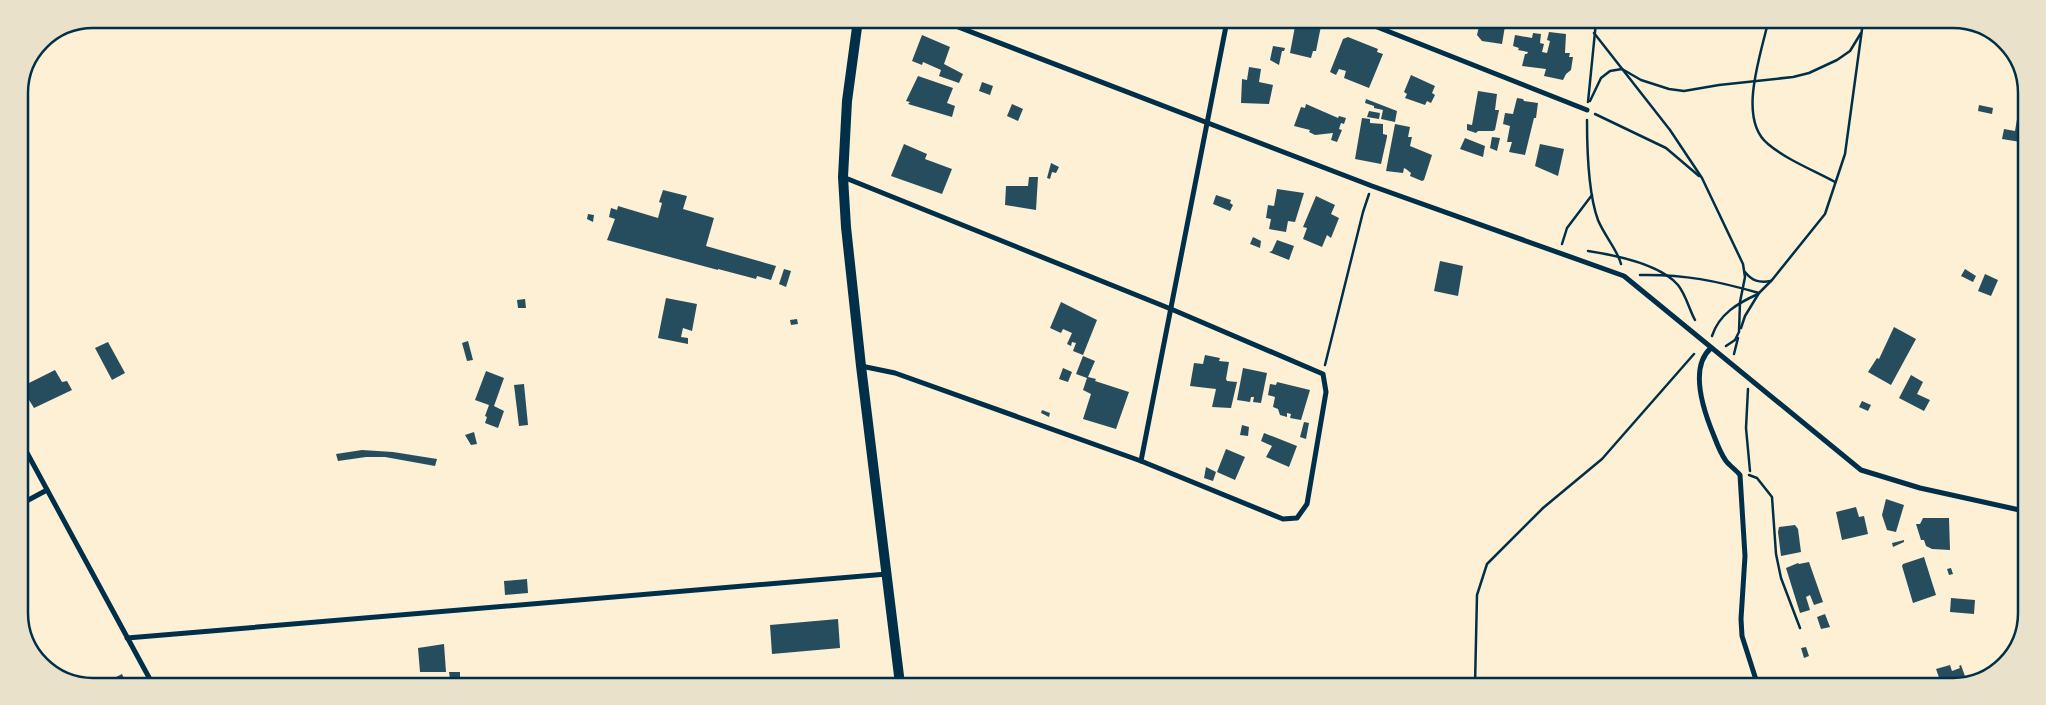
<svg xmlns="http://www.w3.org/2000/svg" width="2046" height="705" font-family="'Exo 2',sans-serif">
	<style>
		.water { fill: #669bbc }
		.building { fill: #264d5e }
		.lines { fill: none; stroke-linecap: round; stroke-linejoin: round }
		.path { stroke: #003049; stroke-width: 2.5 }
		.minor { stroke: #003049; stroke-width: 5 }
		.secondary { stroke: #003049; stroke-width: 10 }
		.rim { fill: none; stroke: #003049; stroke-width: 2.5 }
	</style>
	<rect width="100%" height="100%" fill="#fdf0d5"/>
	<!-- water -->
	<polygon class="water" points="1523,22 1552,22 1551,28 1523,23"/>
	<!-- building -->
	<g class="building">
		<polygon points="1111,21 1127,21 1125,26"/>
		<polygon points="1296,21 1321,26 1316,51 1313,51 1311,58 1290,53"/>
		<polygon points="1480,22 1512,22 1511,26 1505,26 1502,44 1482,41 1477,35"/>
		<polygon points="1549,32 1566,34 1565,53 1570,53 1569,57 1573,57 1571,70 1566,74 1563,80 1544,76 1546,69 1522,66 1525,54 1527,54 1528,52 1518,50 1519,48 1513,46 1515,35 1532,38 1533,33 1541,34 1540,43 1544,44 1542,52 1547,53 1550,41 1547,40"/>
		<polygon points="922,35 950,47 944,64 963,74 959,83 939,76 941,70 923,62 922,65 912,61"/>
		<polygon points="1348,37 1378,49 1377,52 1383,54 1369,88 1344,78 1346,71 1339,69 1336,75 1330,72 1343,39"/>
		<polygon points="1273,46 1285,48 1284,51 1282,51 1279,65 1270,60"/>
		<polygon points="1249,67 1261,69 1259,82 1273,85 1269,104 1241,103 1242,79 1247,80"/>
		<polygon points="1411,75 1435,86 1432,93 1435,95 1431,103 1427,101 1425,105 1405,98 1407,94 1404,92"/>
		<polygon points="918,76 953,88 947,103 955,106 952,117 908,104 910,102 906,101"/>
		<polygon points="982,82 993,86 990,95 979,91"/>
		<polygon points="1478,91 1497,94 1495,110 1499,110 1495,130 1493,131 1478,131 1476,133 1467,130 1467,124 1472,125"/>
		<polygon points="1517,98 1523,99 1524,101 1538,103 1536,118 1534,118 1525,155 1509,152 1512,142 1507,142 1510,126 1503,124 1505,113 1513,114"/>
		<polygon points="1366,99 1397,111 1395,122 1381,119 1383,110 1374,108 1374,106 1365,103"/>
		<polygon points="1012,104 1023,109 1018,121 1007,116"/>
		<polygon points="1306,104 1338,118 1339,116 1346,118 1344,124 1341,123 1339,129 1342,130 1337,142 1331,140 1333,133 1315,135 1309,132 1310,130 1294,126 1301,107 1305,108"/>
		<polygon points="1979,105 1993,108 1992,114 1978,111"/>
		<polygon points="1369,111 1380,113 1379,119 1367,117"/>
		<polygon points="1362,118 1370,119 1370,123 1383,124 1383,134 1387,135 1387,137 1381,164 1355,159"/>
		<polygon points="2017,119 2027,121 2027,143 2002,139 2004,129 2015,131"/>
		<polygon points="1395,124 1410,127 1408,137 1412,137 1410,146 1432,155 1424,180 1422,181 1410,176 1411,173 1406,169 1404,168 1403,173 1386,171"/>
		<polygon points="1492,137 1500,138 1497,151 1490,148"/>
		<polygon points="1465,138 1485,146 1483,157 1460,149"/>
		<polygon points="904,144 927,154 925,159 952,169 942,194 891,176"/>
		<polygon points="1540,144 1564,149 1558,176 1535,166"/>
		<polygon points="1051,163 1059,167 1056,173 1052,172 1050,179 1047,178"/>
		<polygon points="1029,177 1038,177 1036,210 1005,205 1006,186 1028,186"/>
		<polygon points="1277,189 1304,193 1295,222 1288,221 1286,232 1269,229 1271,219 1266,218 1268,205 1274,206"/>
		<polygon points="663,190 687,196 683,209 714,218 706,246 776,266 771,280 757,276 756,279 718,269 718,270 607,240 615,219 609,217 611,208 617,210 618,206 658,218 662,203 659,202"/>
		<polygon points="1216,195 1231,200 1230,203 1233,205 1230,211 1213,204"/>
		<polygon points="1316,196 1335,205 1331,214 1339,218 1331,238 1327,235 1322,247 1303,239 1307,228 1303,227"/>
		<polygon points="588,214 594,215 593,222 587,219"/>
		<polygon points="1253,237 1261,241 1260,248 1250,244"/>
		<polygon points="1277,240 1294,246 1289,260 1269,252 1272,251"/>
		<polygon points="1440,261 1463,266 1458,296 1434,291"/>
		<polygon points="784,269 791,271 786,287 779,284"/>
		<polygon points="1965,269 1976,276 1973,282 1961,276"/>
		<polygon points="1985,274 1998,280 1991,296 1978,291"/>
		<polygon points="666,298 697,304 692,331 683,328 681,337 688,338 688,344 658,338"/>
		<polygon points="525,299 526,308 518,308 517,300"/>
		<polygon points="1061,302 1097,320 1083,355 1073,351 1076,343 1072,342 1071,346 1067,344 1072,333 1063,329 1061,333 1050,328"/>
		<polygon points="797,319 798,324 791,325 790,320"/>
		<polygon points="1894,327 1916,339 1891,385 1868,372 1877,358 1879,359"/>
		<polygon points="468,341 473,360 467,361 462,343"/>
		<polygon points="108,342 125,373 112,380 95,348"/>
		<polygon points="1205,355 1220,358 1219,361 1229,362 1226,379 1227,381 1237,382 1231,408 1212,407 1216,389 1190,386 1194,363 1203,364"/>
		<polygon points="1083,356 1095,361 1088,377 1096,379 1095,381 1129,392 1116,429 1083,419 1091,394 1083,390 1087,378 1076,374"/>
		<polygon points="1063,368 1072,372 1068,382 1059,379"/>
		<polygon points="1243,368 1267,373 1261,403 1253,402 1254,397 1251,397 1250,402 1237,400"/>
		<polygon points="55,370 62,382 67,381 72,390 34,408 21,387"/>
		<polygon points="486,371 504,378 494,406 504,411 498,428 485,423 487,417 485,416 489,405 475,400"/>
		<polygon points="1911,375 1923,382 1917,394 1930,400 1924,411 1899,398"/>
		<polygon points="1277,382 1310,390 1301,420 1290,418 1291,414 1287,413 1287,417 1280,415 1278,409 1273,407 1275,397 1268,395 1270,384 1276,385"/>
		<polygon points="524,384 528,425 519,426 514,385"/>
		<polygon points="1862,401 1871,405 1868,411 1859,407"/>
		<polygon points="1042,410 1050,413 1049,417 1041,413"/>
		<polygon points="1304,422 1309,423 1306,439 1300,437"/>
		<polygon points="1242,425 1249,427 1248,436 1240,435"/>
		<polygon points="474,432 477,444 471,445 465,435"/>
		<polygon points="1264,433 1297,446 1289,467 1266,457 1272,446 1261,441"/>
		<polygon points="1226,449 1245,457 1235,480 1217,472"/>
		<polygon points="362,450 393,452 437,459 435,466 385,457 366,457 338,461 336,454"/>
		<polygon points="1206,467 1216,472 1213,481 1204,478"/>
		<polygon points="1886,499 1904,505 1896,532 1887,530 1882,515"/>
		<polygon points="1856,507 1859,517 1864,516 1868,534 1842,540 1836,512"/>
		<polygon points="1923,518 1949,518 1950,550 1932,549 1926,546 1924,540 1921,540 1916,524 1920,524"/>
		<polygon points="1795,525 1798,529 1801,552 1781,556 1778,532 1779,527"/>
		<polygon points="1904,540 1904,542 1893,547 1892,543"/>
		<polygon points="1924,557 1936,595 1913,603 1902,566 1903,564"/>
		<polygon points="1809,562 1823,602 1814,605 1810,595 1806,597 1810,610 1800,613 1786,568 1798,563 1799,564"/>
		<polygon points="1951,568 1953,574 1949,575 1947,569"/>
		<polygon points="19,574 24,582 19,585"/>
		<polygon points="527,579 528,593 505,595 504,581"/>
		<polygon points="1951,598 1975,600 1974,614 1950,612"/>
		<polygon points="1825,614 1830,627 1821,629 1817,617"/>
		<polygon points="838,619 840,648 772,654 770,625"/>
		<polygon points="444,644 446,672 420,672 418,648"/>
		<polygon points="1806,647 1809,656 1804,658 1801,648"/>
		<polygon points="1950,665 1952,671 1960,668 1959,666 1961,665 1966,679 1974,676 1975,679 1954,686 1942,686 1936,669"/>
		<polygon points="449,672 460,672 460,679 450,679"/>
		<polygon points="122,674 126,683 106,682"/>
		<polygon points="309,679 309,683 297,683 297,680"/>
	</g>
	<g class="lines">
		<!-- path -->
		<g class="path">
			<path d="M1768,22C1761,55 1737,119 1768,144C1787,160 1813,170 1835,182"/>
			<polyline points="1594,33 1670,130 1702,178 1743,264 1745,277 1740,302 1739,332 1735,340 1726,346"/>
			<polyline points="1590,101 1601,78 1610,71 1622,69 1641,80 1669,89 1684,91 1719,85 1793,77 1809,73 1837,60 1850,51 1861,33"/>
			<polyline points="1588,102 1596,22"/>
			<polyline points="1595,114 1666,148 1699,176"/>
			<path d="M1587,120C1587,148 1588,193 1598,220C1604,235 1618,251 1621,264"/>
			<polyline points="1562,244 1567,228 1592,195"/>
			<path d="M1588,251C1614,255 1660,264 1678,285C1686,295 1689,309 1695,320"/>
			<path d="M1745,272C1752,281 1759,283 1771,281"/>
			<path d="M1640,275C1684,274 1717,281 1759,293"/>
			<polyline points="1741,328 1745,316 1759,293 1772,280 1825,214 1845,154 1863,22"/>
			<path d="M1712,336C1719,314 1738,303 1758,294"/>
			<polyline points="1734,354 1738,338"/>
			<polyline points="1325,365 1363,212 1369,194"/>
			<polyline points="1748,389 1746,428 1750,471"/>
			<polyline points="1749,475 1757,478 1772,497 1776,554 1781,578 1800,628"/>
			<polyline points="1475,685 1477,595 1487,564 1543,508 1602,459 1694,354"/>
		</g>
		<!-- minor -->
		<g class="minor">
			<polyline points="940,20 1372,186 1624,276 1861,470 1920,488 2024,511"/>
			<polyline points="1362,21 1587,110"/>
			<polyline points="843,177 1171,309 1323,374 1326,392 1307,504 1297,518 1283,519 1141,461 895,373 861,366"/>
			<path d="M1711,348C1688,368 1704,412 1714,436C1717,444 1721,454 1726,461C1730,466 1736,470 1740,475L1745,556L1741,619L1742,636L1758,686"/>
			<polyline points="19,438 152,683"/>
			<polyline points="1141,461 1227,21"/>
			<polyline points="19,505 47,490"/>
			<polyline points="127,638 887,574"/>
		</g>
		<!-- secondary -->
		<polyline class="secondary" points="858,20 847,101 843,177 846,227 861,366 900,684"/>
	</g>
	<!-- crop -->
	<path d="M0 0H2046V705H0ZM93 28H1953A65 65 0 0 1 2018 93V613A65 65 0 0 1 1953 678H93A65 65 0 0 1 28 613V93A65 65 0 0 1 93 28Z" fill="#e9e1ca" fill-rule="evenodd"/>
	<path class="rim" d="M93 28H1953A65 65 0 0 1 2018 93V613A65 65 0 0 1 1953 678H93A65 65 0 0 1 28 613V93A65 65 0 0 1 93 28Z"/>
</svg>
